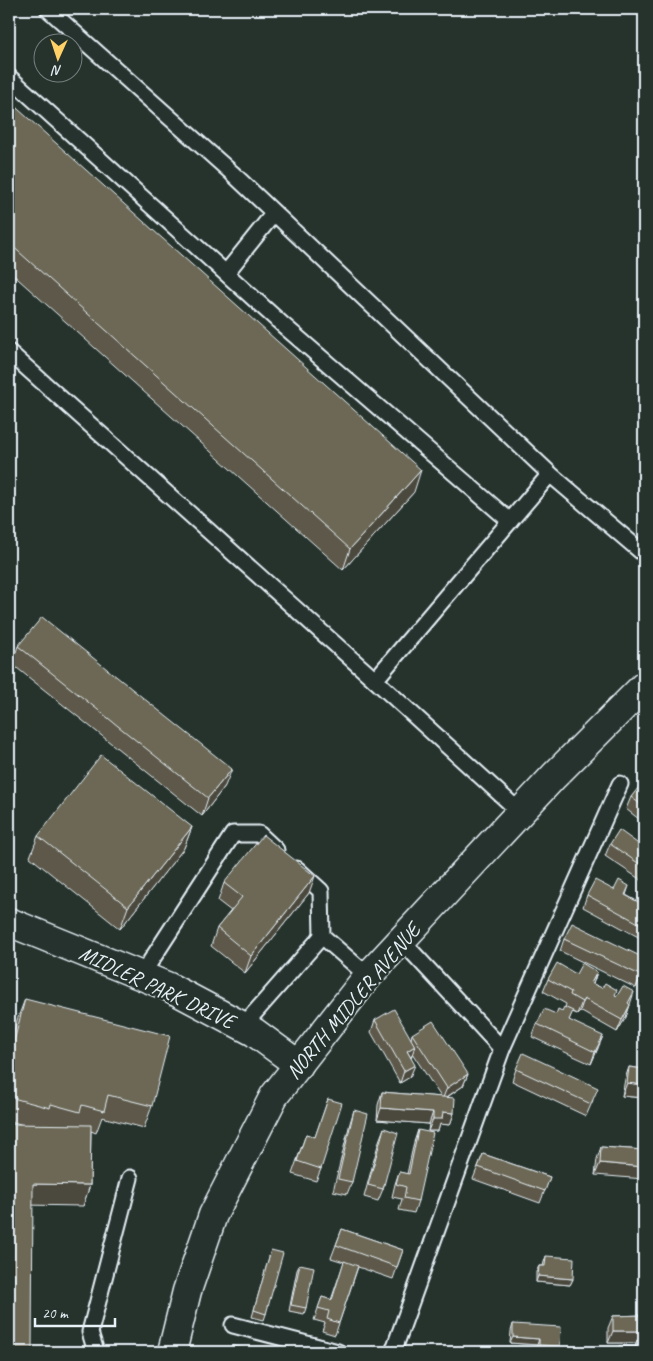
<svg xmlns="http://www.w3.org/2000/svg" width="653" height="1361" font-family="Caveat,sans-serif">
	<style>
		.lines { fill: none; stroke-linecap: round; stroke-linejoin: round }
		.service-casing { stroke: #e8f1f8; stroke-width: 19 }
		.minor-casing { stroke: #e8f1f8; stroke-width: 31 }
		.service { stroke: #26332d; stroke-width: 15 }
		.minor { stroke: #26332d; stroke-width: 28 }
		.wall { fill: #5d5949; stroke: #e8f1f8 }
		.shaded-wall { fill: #4c483c; stroke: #e8f1f8 }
		.building { fill: #6c6755; stroke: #e8f1f8 }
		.labels { text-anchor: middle; stroke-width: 4.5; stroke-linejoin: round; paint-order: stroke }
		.street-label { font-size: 21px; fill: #e8f1f8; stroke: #26332d }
	</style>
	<rect width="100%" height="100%" fill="#26332d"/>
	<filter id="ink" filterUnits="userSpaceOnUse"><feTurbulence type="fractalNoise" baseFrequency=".02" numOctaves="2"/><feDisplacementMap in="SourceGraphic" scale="10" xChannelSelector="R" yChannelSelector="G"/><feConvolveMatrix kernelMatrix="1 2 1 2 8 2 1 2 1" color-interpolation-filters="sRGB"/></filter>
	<g filter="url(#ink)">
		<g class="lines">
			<!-- service casing -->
			<g class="service-casing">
				<g id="service">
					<polyline points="48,9 232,173 550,474"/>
					<polyline points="9,77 283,325 510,521"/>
					<polyline points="226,273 274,213"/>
					<polyline points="9,352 375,680"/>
					<polyline points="520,812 375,680 550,474 644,554"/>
					<polyline points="297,869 321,891 322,936 368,976"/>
					<polyline points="401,940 502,1049"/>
					<polyline points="141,976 233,834 259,834 276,850"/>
					<polyline points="243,1026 322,936"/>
					<polyline points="233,1325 338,1352"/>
					<polyline points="96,1352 90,1332 130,1178"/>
					<polyline points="393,1352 502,1049 620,784"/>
				</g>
			</g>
			<!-- minor casing -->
			<g class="minor-casing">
				<g id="minor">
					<polyline points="9,922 169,987 254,1032 299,1065"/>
					<polyline points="172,1352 187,1291 213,1215 274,1096 368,976 554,776 644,686"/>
				</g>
			</g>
			<!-- service -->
			<use href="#service" class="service"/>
			<!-- minor -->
			<use href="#minor" class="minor"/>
		</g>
		<!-- wall -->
		<g class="wall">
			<polygon points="9,101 414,492 343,570 9,271"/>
			<polygon points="18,646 225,786 202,816 12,664"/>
			<polygon points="644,785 644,823 626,809 631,797"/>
			<polygon points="192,827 184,848 120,929 30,857 38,836"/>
			<polygon points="610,844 644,848 644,882 605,856"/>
			<polygon points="224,883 309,893 245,973 211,946 217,928 231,911 218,901"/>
			<polygon points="629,886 626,895 644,905 644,940 583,907 587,895"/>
			<polygon points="564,939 644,969 636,988 560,951"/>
			<polygon points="597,972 593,984 617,996 634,992 626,1017 617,1032 580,1011 577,1014 572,1012 569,1020 598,1048 591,1064 532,1037 537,1024 562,1011 570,1010 565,1008 566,1004 543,991 548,979 576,974"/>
			<polygon points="25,999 152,1106 144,1128 102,1117 96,1133 91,1131 90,1185 83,1206 24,1125 9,1121 9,1052 17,1020"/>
			<polygon points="375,1020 411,1039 412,1034 468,1074 463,1086 446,1098 454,1113 450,1125 440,1124 438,1131 428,1131 429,1124 377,1120 378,1105 382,1092 441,1097 412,1053 411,1058 410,1077 400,1083 371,1032"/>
			<polygon points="644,1038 644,1055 641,1055"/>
			<polygon points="629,1067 644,1069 644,1098 622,1096 625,1079"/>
			<polygon points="516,1069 593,1100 586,1116 512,1081"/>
			<polygon points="328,1099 321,1169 316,1181 292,1174 306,1134 315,1137"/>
			<polygon points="354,1110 352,1182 347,1194 333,1191 350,1123"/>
			<polygon points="384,1128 383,1189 378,1201 364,1197 379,1141"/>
			<polygon points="418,1130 418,1201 414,1213 399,1210 402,1199 392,1197 395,1184 399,1172 407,1174 414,1142"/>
			<polygon points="601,1147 644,1150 595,1175 597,1159"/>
			<polygon points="483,1154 550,1177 540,1203 473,1179"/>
			<polygon points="342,1229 403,1250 393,1279 358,1267 335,1335 322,1331 325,1323 314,1320 322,1297 331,1300 344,1262 331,1258"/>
			<polygon points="271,1250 266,1314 264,1320 252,1317"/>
			<polygon points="546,1256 573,1279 570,1285 536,1282 536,1272 539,1266 543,1266 544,1262"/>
			<polygon points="300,1264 306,1308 304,1314 289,1311 297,1270"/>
			<polygon points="644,1315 644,1352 617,1352 619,1346 635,1347 636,1343 608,1343 608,1328 613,1316"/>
			<polygon points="513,1324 560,1346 558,1352 537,1351 537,1345 510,1343 511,1331"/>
		</g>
		<!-- shaded-wall -->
		<g class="shaded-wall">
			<polygon points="421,470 414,492 343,570 350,549"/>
			<polygon points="232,769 225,786 202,816 208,798"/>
			<polygon points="192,827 184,848 120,929 128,907"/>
			<polygon points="315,876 309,893 245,973 251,956"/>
			<polygon points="644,967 643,972 636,988 640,975"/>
			<polygon points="597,972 593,984 591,983"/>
			<polygon points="584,999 580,1011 577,1014 582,1002"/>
			<polygon points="630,1005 626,1017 617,1032 622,1020"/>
			<polygon points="603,1036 598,1048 591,1064 595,1052"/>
			<polygon points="415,1046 411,1058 407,1051"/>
			<polygon points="415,1065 410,1077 400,1083 404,1071"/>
			<polygon points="468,1074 463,1086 442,1100 447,1088"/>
			<polygon points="627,1083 644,1085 644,1098 622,1096"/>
			<polygon points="381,1108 433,1112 429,1124 377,1120"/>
			<polygon points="443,1112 454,1113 450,1125 440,1124 438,1131 428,1131 433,1119"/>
			<polygon points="600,1163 644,1167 644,1179 595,1175"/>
			<polygon points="33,1184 90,1185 83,1206 25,1205"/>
			<polygon points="538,1276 573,1279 570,1285 536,1282"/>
			<polygon points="613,1331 644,1331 644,1343 637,1340 636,1343 608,1343"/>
			<polygon points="513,1337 539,1339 537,1345 510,1343"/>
			<polygon points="539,1345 560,1346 558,1352 537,1351"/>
		</g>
		<!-- building -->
		<g class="building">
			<polygon points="9,101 421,470 350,549 9,243"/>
			<polygon points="42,617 232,769 208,798 18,646"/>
			<polygon points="101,755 192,827 128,907 38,836"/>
			<polygon points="642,783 644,785 644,807 631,797"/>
			<polygon points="619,830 644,848 644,867 610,844"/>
			<polygon points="263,835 315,876 251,956 217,928 242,897 224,883"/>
			<polygon points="595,880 614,890 619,880 629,886 625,895 644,905 644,926 587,895"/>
			<polygon points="572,923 644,958 644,967 640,975 564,939"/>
			<polygon points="557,963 576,974 582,963 597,972 591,983 602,988 605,983 617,990 615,995 617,996 623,986 634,992 628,1003 630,1005 622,1020 584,999 582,1002 570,995 571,992 548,979"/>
			<polygon points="25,999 170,1036 152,1106 108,1095 104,1111 82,1105 80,1112 51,1104 50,1108 9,1097 9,1053 11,1053"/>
			<polygon points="564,1007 573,1011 569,1020 603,1036 595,1052 537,1024 544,1009 556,1014 558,1009 562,1011"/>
			<polygon points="394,1009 415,1046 407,1051 415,1065 404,1071 375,1020"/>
			<polygon points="433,1021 468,1074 447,1088 412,1034"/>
			<polygon points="523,1053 598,1088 591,1104 516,1069"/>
			<polygon points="629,1067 644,1069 644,1085 627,1083"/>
			<polygon points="382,1092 455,1098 454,1113 443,1112 442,1119 433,1119 433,1112 381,1108"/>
			<polygon points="328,1099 342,1103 321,1169 297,1161 306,1134 315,1137"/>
			<polygon points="354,1110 368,1114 352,1182 338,1179"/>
			<polygon points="9,1124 91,1125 90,1185 33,1184 32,1352 9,1352"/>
			<polygon points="384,1128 398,1133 383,1189 368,1185"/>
			<polygon points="418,1130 433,1133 418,1201 404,1198 406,1187 396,1184 399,1172 409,1174"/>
			<polygon points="601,1147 644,1150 644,1167 600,1163"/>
			<polygon points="483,1154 550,1177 545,1191 478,1167"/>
			<polygon points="342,1229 403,1250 397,1267 336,1245"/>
			<polygon points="271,1250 283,1253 266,1314 254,1310"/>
			<polygon points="546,1256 574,1258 573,1279 538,1276 539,1266 545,1266"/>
			<polygon points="344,1261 358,1266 339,1323 327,1319 329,1311 318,1308 322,1297 332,1300"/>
			<polygon points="300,1264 314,1267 306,1308 291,1305"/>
			<polygon points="644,1315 644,1331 613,1331 613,1316"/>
			<polygon points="513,1324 561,1327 560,1346 539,1345 539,1339 513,1337"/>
			<polygon points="637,1340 644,1341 644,1352 618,1352 619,1346 637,1347"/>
			<polygon points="233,1346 266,1352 232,1352"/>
		</g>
	</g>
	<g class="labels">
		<!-- street labels -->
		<g class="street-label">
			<text transform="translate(157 987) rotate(25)" y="7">MIDLER PARK DRIVE</text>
			<text transform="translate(353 1001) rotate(-50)" y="7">NORTH MIDLER AVENUE</text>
		</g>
	</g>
	<!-- margin -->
	<rect width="653" height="1361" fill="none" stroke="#26332d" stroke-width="30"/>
	<rect x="15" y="15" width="623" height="1331" fill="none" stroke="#e8f1f8" stroke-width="2" filter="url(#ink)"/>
	<!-- north arrow -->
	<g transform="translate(58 58) rotate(183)"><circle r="24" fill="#26332d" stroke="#747f7e"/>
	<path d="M0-4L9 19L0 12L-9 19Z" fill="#ffd166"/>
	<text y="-8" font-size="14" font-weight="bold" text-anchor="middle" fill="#e8f1f8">N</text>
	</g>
	<!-- scale -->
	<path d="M35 1318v8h80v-8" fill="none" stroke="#e8f1f8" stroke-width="2.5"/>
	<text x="42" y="1318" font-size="15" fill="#e8f1f8" stroke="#26332d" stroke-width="4" paint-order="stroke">20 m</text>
</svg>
